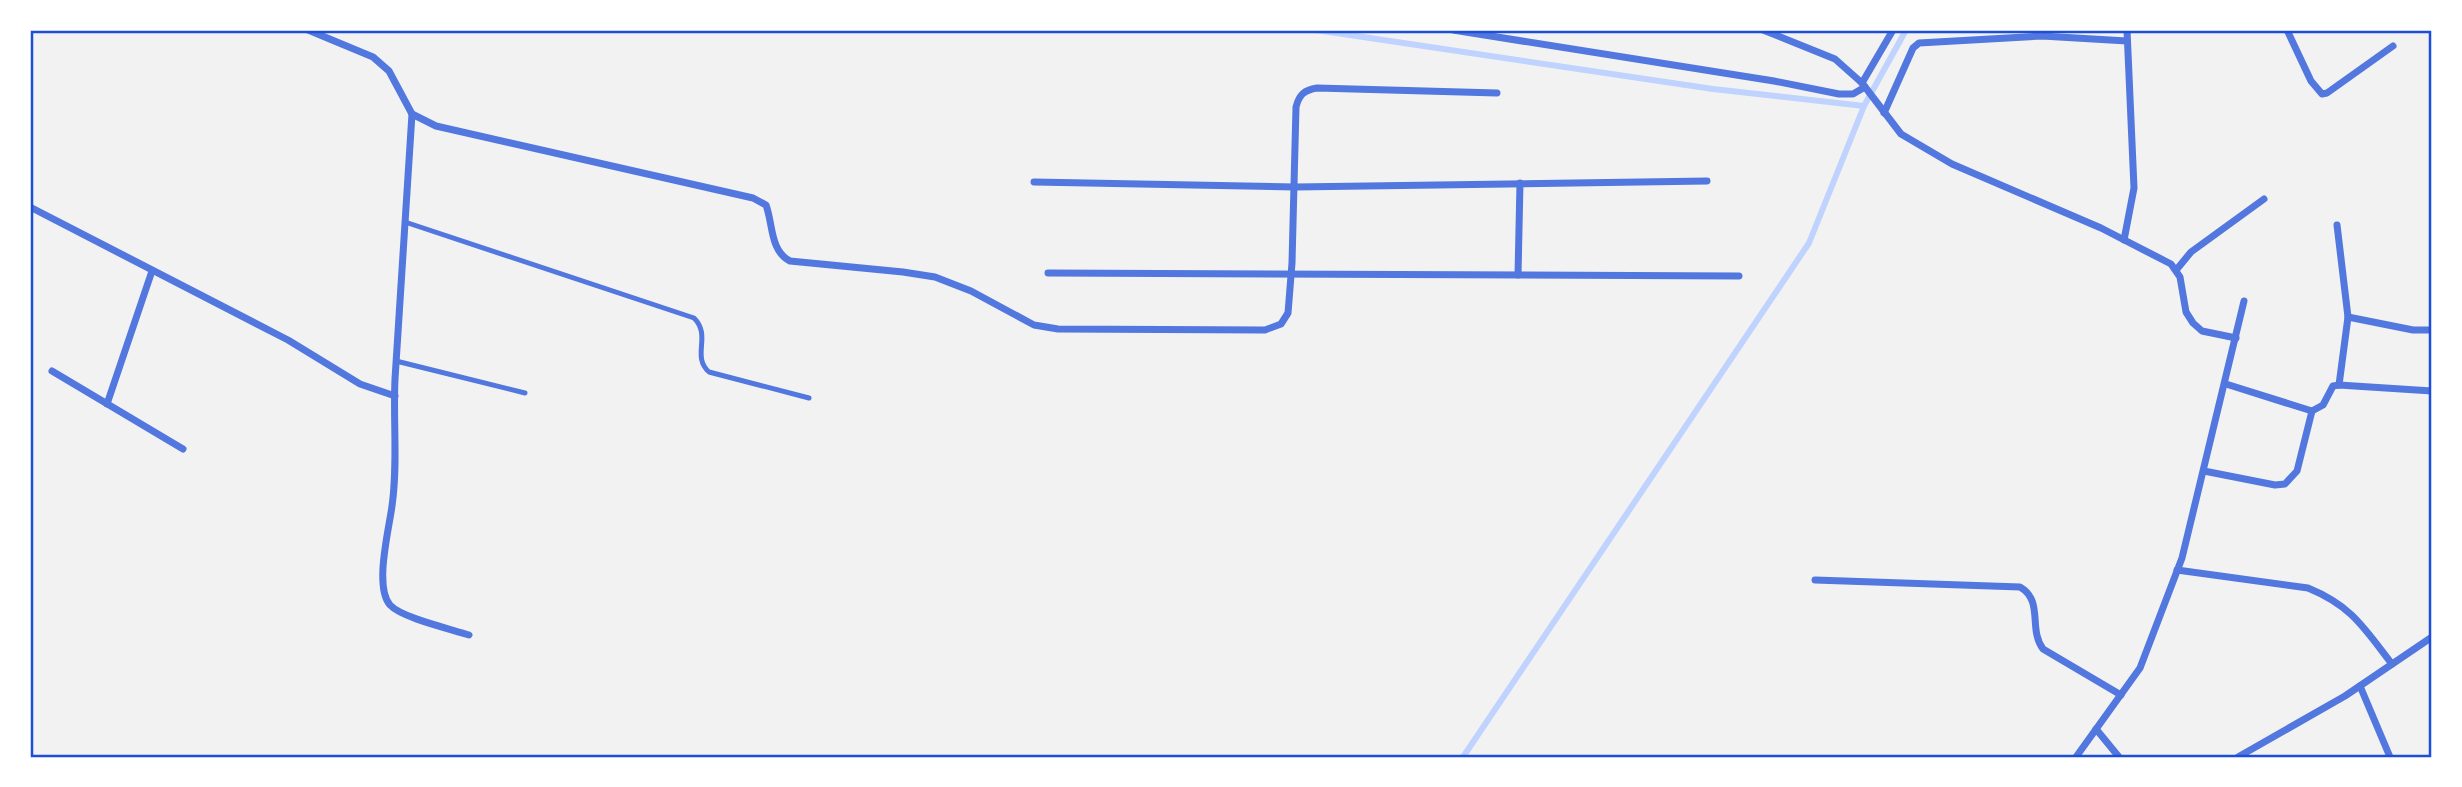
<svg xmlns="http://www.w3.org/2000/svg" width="2462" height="787" font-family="'Open Sans',sans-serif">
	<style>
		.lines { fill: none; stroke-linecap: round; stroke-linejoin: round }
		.stream { stroke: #bfd3fe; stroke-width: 6 }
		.service { stroke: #5277de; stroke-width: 5 }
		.minor { stroke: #5277de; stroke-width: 7 }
		.neatline { fill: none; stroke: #1d4ed8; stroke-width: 2.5 }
	</style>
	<rect width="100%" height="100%" fill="#f2f2f2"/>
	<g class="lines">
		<!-- stream -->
		<g class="stream">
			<polyline points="1316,30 1713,89 1864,106"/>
			<polyline points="1463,757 1809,243 1864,106 1906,30"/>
		</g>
		<!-- service -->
		<g class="service">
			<path d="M405,222L694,318C712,336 691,356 709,372L809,398"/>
			<polyline points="396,361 525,393"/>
		</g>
		<!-- minor -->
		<g class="minor">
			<path d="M308,30L373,57L389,71L412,114L436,126L753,198L766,205C773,224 770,251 790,261L903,272L935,277L971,291L1034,325L1058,329L1265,330L1281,324L1288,313L1292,263L1296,107C1299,95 1304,90 1317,88L1497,93"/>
			<polyline points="1453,30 1774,81 1839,94 1853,94 1865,87"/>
			<polyline points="1763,30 1835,59 1862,83 1901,134 1952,164 2101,228 2171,264 2180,277 2186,312 2193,323 2202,331 2236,338"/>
			<polyline points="2287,30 2311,81 2322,94 2327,93 2393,46"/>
			<polyline points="1862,83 1893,30"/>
			<polyline points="1884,113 1913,48 1919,43 2042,36 2127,41"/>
			<path d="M412,114C406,203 400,291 395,379C393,422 398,464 392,506C389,529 374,587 390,605C402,618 451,629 469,635"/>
			<polyline points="1034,182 1295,187 1707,181"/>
			<polyline points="30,207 288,340 360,384 395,396"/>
			<polyline points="2337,225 2348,317 2339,385"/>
			<polyline points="2124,240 2134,188 2127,30"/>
			<polyline points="2177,269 2191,252 2264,199"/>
			<polyline points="1048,273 1739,276"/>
			<polyline points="1518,275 1520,183"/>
			<polyline points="2348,317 2413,330 2432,330"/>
			<polyline points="52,371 183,449"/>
			<polyline points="2226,384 2312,411 2323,405 2333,386 2339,385 2432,391"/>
			<polyline points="107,404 152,271"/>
			<polyline points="2204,471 2275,485 2285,484 2297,471 2312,411"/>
			<path d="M2177,570L2308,588C2352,606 2364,628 2392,664"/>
			<path d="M1815,580L2020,587C2044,601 2028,629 2043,649L2121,695"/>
			<polyline points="2360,686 2390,757"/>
			<polyline points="2096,729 2119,757"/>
			<polyline points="2076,757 2140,668 2182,558 2244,301"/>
			<polyline points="2238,757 2345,696 2432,637"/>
		</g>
	</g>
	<!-- border -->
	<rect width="2462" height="787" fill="none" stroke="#ffffff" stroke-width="63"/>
	<rect x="32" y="32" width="2398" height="724" class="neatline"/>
</svg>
